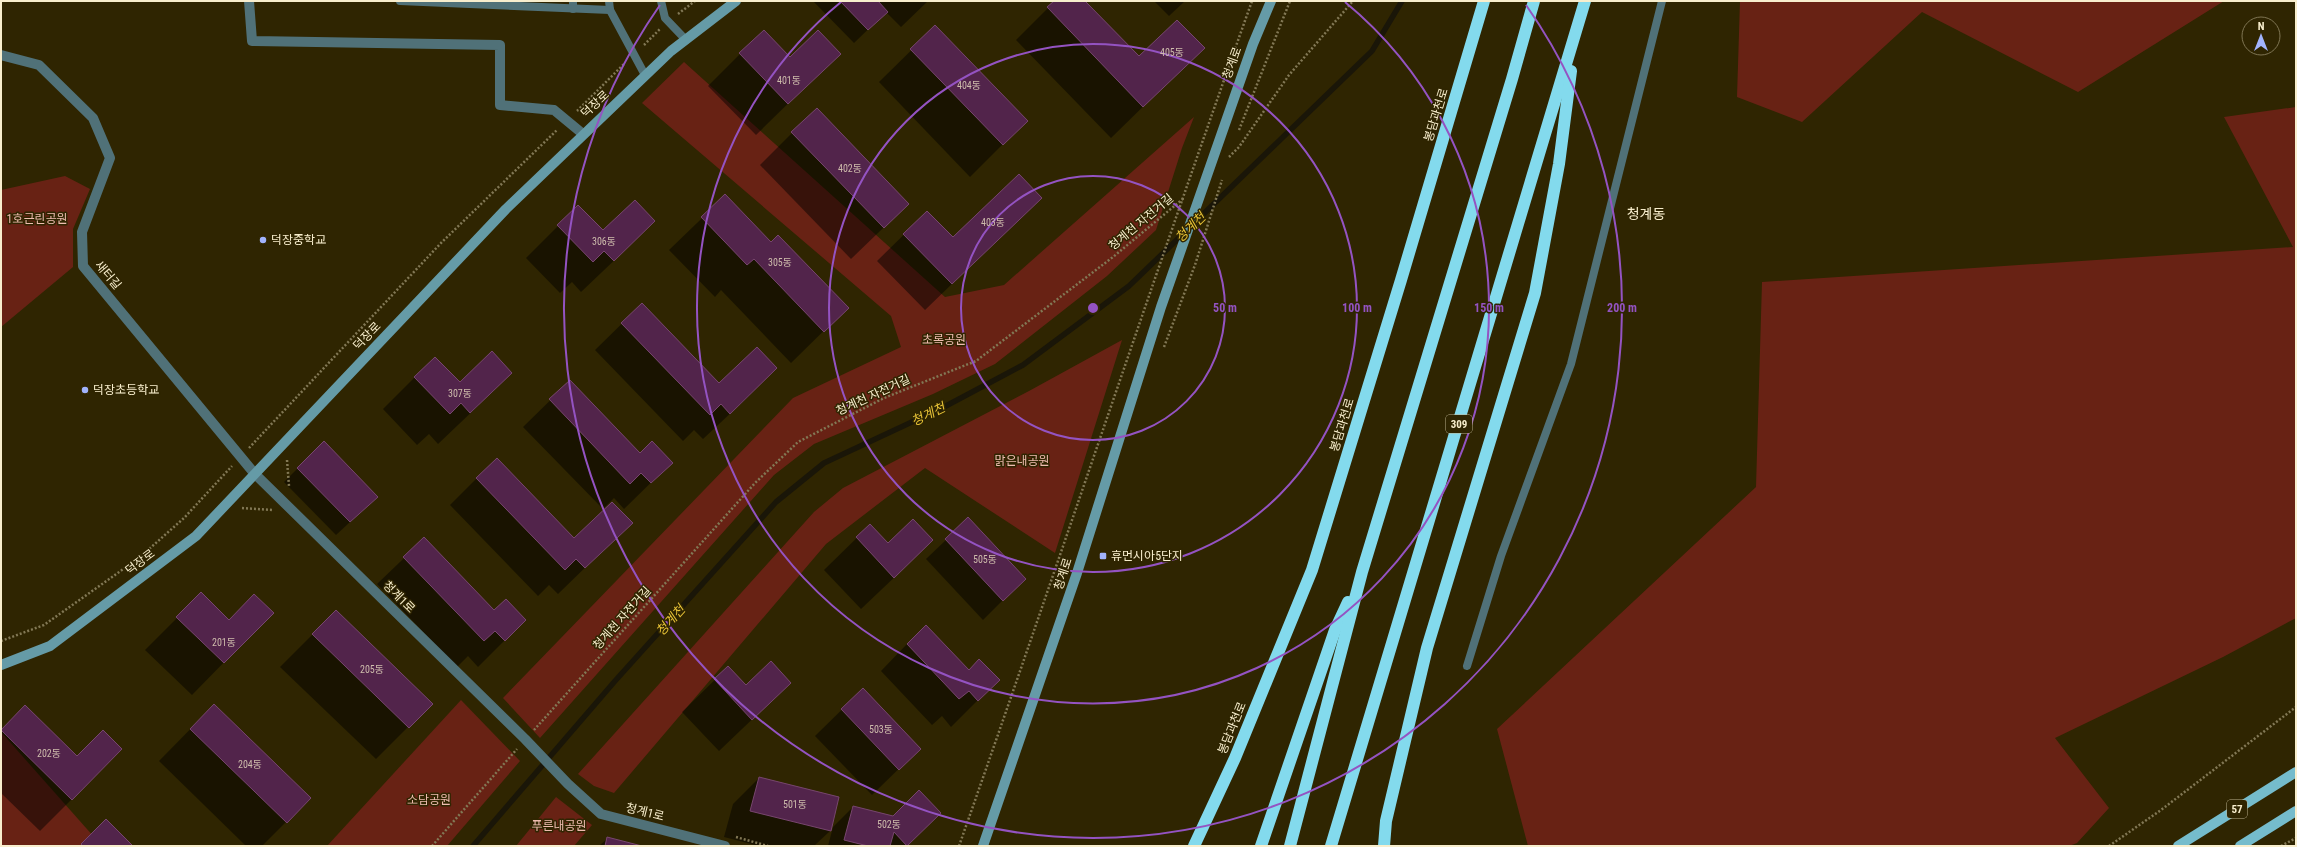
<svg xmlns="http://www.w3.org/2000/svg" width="2297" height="847" font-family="'Roboto Condensed','Noto Sans KR',sans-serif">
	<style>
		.green { fill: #682214 }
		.shadow { fill: #0007 }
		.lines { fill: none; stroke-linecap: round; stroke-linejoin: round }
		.stream { stroke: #1a1608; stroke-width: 5.5 }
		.building { fill: #52244b; stroke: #77466e }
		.path { stroke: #827855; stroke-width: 2.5; stroke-dasharray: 2 2; stroke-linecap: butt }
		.lane { stroke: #507178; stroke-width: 8 }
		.street { stroke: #507178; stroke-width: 10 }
		.secondary { stroke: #659ba7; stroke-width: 10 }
		.primary { stroke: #75bccc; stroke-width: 10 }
		.highway { stroke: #83daed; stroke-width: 12 }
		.ring { fill: none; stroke: #9453c2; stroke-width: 2 }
		.poi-dot { fill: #a1b3fd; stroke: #2f2501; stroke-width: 1.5 }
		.labels { text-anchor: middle; stroke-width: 3; stroke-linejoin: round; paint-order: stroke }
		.number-label { font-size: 10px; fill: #cebcac }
		.shield { fill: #2f2501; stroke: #bcb290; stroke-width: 1 }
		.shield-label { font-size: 11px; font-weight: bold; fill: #f8eecd }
		.street-label { font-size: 12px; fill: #f8eecd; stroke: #2f2501 }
		.park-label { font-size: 12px; fill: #efbcb0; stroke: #2f2501 }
		.poi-label { font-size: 12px; fill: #f8eecd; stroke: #2f2501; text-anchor: start }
		.water-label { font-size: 13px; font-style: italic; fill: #e8c337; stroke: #2f2501 }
		.quarter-label { font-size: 14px; fill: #f8eecd; stroke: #2f2501 }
		.centre { fill: #9453c2; stroke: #2f2501; stroke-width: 2 }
		.ring-label { font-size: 12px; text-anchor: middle; font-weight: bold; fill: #9453c2; stroke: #2f2501; stroke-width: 3; stroke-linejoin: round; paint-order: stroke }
	</style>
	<rect width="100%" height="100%" fill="#2f2501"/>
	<!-- green -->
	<g class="green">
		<polygon points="1740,1 2224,1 2078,92 1922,12 1802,122 1737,97"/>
		<polygon points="684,62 945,297 1004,285 1194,117 1182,148 1156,230 1107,276 995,364 933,394 814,444 774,475 540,738 503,698 793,398 901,347 891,316 642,103"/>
		<polygon points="2296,107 2296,618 2223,657 2055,738 2109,808 2077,843 2069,846 1528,846 1497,729 1756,487 1762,282 2293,247 2224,117"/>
		<polygon points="65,176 90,189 73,229 73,267 1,327 1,190"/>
		<polygon points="1122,340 1055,553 925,468 826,544 614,793 594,786 578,774 814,512 843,488 1029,391"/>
		<polygon points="461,700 520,761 447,846 327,846"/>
		<polygon points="1,732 102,846 1,846"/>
		<polygon points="556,797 592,825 574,846 516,846"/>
	</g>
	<!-- shadow -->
	<g class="shadow">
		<polygon points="813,1 928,1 901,27 886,12 854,43"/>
		<polygon points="1055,1 1084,1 1139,58 1203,48 1111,138 1016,40"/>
		<polygon points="1154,1 1185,1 1169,16"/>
		<polygon points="935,27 1026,121 970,177 879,82"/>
		<polygon points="740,54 807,85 756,135 708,86"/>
		<polygon points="792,133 908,204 851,259 760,165"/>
		<polygon points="725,196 771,244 847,308 791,363 721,290 715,297 669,250"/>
		<polygon points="927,212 953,239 1014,224 925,310 877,261"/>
		<polygon points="558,226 622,253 581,292 572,282 560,293 526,258"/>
		<polygon points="642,304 719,384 750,395 703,439 694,430 683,441 595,350"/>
		<polygon points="415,377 479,405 438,444 429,434 417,445 383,409"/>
		<polygon points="570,381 640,454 671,463 624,509 614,498 603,509 523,427"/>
		<polygon points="298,468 363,510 336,535 284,482"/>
		<polygon points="477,478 574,539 631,523 558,594 549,585 538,596 450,505"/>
		<polygon points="968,519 1005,598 983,620 926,559"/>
		<polygon points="870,525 900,572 861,609 824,570"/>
		<polygon points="424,539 494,612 525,620 478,667 468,656 457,667 377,584"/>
		<polygon points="201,594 228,621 272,613 192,695 145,650"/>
		<polygon points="336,611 431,704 376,759 280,667"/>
		<polygon points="907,644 969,671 998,680 951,727 942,716 932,725 881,671"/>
		<polygon points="728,667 746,687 790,683 719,751 682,712"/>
		<polygon points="863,689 919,749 872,795 815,736"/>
		<polygon points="214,705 310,798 262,846 246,846 159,761"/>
		<polygon points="25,706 72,799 40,831 1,793 1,730"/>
		<polygon points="759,778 838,798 830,831 814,846 759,846 724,837 733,804"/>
		<polygon points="853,807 893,817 940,812 906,846 828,846 833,827"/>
		<polygon points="608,838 638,846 599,846"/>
	</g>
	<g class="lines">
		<!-- stream -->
		<g class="stream">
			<polyline points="1191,226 1372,51 1402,1"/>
			<polyline points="473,846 615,681 776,502 824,463 944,407 1023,365 1129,286 1185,232"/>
		</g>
	</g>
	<!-- building -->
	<g class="building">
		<polygon points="840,1 878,1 888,12 868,30"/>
		<polygon points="1054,1 1085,1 1139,56 1177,20 1205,48 1143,107 1047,7"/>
		<polygon points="935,25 1028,121 1003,145 910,49"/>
		<polygon points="764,30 790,57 818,30 841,54 788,104 739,53"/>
		<polygon points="817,108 909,204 884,228 791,132"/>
		<polygon points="1019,174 1042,198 952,284 903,234 927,211 953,237"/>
		<polygon points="725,194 771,242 778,235 849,308 824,332 754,259 747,265 701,217"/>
		<polygon points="635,200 655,221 614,261 604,251 593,262 557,225 578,205 603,230"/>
		<polygon points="642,303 719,383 757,347 777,368 730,414 721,404 710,415 621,323"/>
		<polygon points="492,351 512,373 470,413 461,403 450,414 414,377 435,357 460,382"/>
		<polygon points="570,380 640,453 652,441 673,463 651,483 641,473 630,484 549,399"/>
		<polygon points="324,441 378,497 350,522 297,468"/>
		<polygon points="497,458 574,538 612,502 633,523 585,568 576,559 565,570 476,478"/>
		<polygon points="968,517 1026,579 1003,601 945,539"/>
		<polygon points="913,519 933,540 894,578 856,537 870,524 888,543"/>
		<polygon points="424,537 494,610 506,599 526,620 505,641 495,631 484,641 403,557"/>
		<polygon points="201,592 229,620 254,594 274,613 224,663 176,617"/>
		<polygon points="336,610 433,704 409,728 312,634"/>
		<polygon points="926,625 969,670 979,659 1000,680 978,701 969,691 959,699 907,644"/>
		<polygon points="771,661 791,683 752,720 714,679 728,666 746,685"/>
		<polygon points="863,688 921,749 899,770 841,709"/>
		<polygon points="214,704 311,798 287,823 190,729"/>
		<polygon points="25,705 77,756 103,730 122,749 72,800 1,730"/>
		<polygon points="759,777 839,797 831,831 750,811"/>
		<polygon points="919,790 941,813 907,846 894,832 890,846 868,846 844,840 853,806 893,816"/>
		<polygon points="106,819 133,846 83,846 81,844"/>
		<polygon points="607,837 642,846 605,846"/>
	</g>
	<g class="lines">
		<!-- path -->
		<g class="path">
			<polyline points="678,14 695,1"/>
			<polyline points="644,45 660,29"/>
			<polyline points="577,111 624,64"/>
			<polyline points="1239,130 1290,1"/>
			<polyline points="1229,157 1239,147 1289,75 1353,1"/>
			<polyline points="1164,347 1195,265 1222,180"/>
			<polyline points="249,448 441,243 557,130"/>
			<polyline points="287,460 289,486"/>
			<polyline points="242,508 272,510"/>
			<polyline points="1,641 44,625 139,558 184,518 232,466"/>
			<polyline points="534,730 755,483 798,442 884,398 976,361 1113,257 1184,198"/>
			<polyline points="736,837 768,846"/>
			<polyline points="432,846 517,749"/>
			<path d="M959,846C1058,565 1152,282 1252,1"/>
			<polyline points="2109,846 2161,810 2296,707"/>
			<polyline points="2281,846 2296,838"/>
		</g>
		<!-- lane -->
		<g class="lane">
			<polyline points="400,1 610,10"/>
			<polyline points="573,1 573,9"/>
			<polyline points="609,1 610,10 645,75"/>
			<polyline points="661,1 665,18 686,40"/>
			<polyline points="1467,666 1501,556 1571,364 1662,1"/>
		</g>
		<!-- street -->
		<g class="street">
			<polyline points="249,1 252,41 500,45 500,105 554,110 583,134"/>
			<polyline points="1,55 39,65 93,118 110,158 82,232 83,266 254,473 525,739 568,784 601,814 725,846"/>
		</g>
		<!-- secondary -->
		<g class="secondary">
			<polyline points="1,665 50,646 196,536 506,209 671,51 736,1"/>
			<polyline points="983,846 1077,573 1161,307 1253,44 1271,1"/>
		</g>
		<!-- primary -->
		<g class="primary">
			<polyline points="2178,846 2296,772"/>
			<polyline points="2240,846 2296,811"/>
		</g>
		<!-- highway -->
		<g class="highway">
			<polyline points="1194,846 1235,758 1312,570 1401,280 1484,1"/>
			<polyline points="1261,846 1335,630 1348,602"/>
			<polyline points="1290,846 1362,572 1512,79 1534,1"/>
			<polyline points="1331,846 1585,1"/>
			<polyline points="1384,846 1386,821 1427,648 1535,293 1559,164 1571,71"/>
		</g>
	</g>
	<!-- distance rings -->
	<g class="ring">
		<circle cx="1093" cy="308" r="132"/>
		<circle cx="1093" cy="308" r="264"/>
		<path d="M1345 2A396 396 0 1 1 841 2"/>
		<path d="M1526 5A529 529 0 1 1 660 5"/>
	</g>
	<!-- markers -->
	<g class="poi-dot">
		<circle cx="263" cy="240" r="4"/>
		<circle cx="85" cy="390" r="4"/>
		<rect x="1099" y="552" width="8" height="8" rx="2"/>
	</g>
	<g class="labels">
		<!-- number labels -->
		<g class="number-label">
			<text x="1172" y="56">405동</text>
			<text x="789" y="84">401동</text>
			<text x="969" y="89">404동</text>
			<text x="850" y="172">402동</text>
			<text x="993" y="226">403동</text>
			<text x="604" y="245">306동</text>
			<text x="780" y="266">305동</text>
			<text x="460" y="397">307동</text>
			<text x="985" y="563">505동</text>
			<text x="224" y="646">201동</text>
			<text x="372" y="673">205동</text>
			<text x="881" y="733">503동</text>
			<text x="49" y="757">202동</text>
			<text x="250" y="768">204동</text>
			<text x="795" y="808">501동</text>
			<text x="889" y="828">502동</text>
		</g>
		<!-- shield labels -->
		<g class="shield">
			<rect x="1446" y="415" width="26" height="18" rx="3"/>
			<rect x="2227" y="800" width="20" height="18" rx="3"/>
		</g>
		<g class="shield-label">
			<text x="1459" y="428">309</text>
			<text x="2237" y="813">57</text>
		</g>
		<!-- street labels -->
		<g class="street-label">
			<text transform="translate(1232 63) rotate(-70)" y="4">청계로</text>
			<text transform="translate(595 104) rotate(-43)" y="4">덕장로</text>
			<text transform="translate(1436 115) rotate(-73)" y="4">봉담과천로</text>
			<text transform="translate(1141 222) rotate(-40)" y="4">청계천 자전거길</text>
			<text transform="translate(108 275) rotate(50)" y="4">새터길</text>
			<text transform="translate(367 336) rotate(-46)" y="4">덕장로</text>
			<text transform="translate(873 395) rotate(-25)" y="4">청계천 자전거길</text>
			<text transform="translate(1342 425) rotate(-73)" y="4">봉담과천로</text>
			<text transform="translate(140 562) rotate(-37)" y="4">덕장로</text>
			<text transform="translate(1063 574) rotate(-72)" y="4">청계로</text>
			<text transform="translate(399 597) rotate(45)" y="4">청계1로</text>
			<text transform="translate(622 618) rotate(-48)" y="4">청계천 자전거길</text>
			<text transform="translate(1232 728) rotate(-68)" y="4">봉담과천로</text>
			<text transform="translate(645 812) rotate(14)" y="4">청계1로</text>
		</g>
		<!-- park labels -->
		<g class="park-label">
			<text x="37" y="223">1호근린공원</text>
			<text x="944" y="344">초록공원</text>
			<text x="1022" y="465">맑은내공원</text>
			<text x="429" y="804">소담공원</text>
			<text x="559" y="830">푸른내공원</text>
		</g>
		<!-- poi labels -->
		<g class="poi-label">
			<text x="271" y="244">덕장중학교</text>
			<text x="93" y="394">덕장초등학교</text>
			<text x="1111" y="560">휴먼시아5단지</text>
		</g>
		<!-- water labels -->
		<g class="water-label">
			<text transform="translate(1190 227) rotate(-44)" y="5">청계천</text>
			<text transform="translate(928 414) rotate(-26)" y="5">청계천</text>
			<text transform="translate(670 620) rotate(-48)" y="5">청계천</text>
		</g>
		<!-- quarter labels -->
		<g class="quarter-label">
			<text x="1646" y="219">청계동</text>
		</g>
	</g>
	<circle cx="1093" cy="308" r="6" class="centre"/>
	<g class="ring-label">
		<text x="1225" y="312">50 m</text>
		<text x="1357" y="312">100 m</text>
		<text x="1489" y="312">150 m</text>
		<text x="1622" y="312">200 m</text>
	</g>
	<!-- border -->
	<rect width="2297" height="847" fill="none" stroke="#f8eecd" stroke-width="4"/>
	<!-- north arrow -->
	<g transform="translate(2261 36)"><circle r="19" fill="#2f2501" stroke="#7f7553"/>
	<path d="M0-3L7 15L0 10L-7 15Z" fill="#a1b3fd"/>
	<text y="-6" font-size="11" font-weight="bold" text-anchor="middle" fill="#f8eecd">N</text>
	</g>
</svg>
